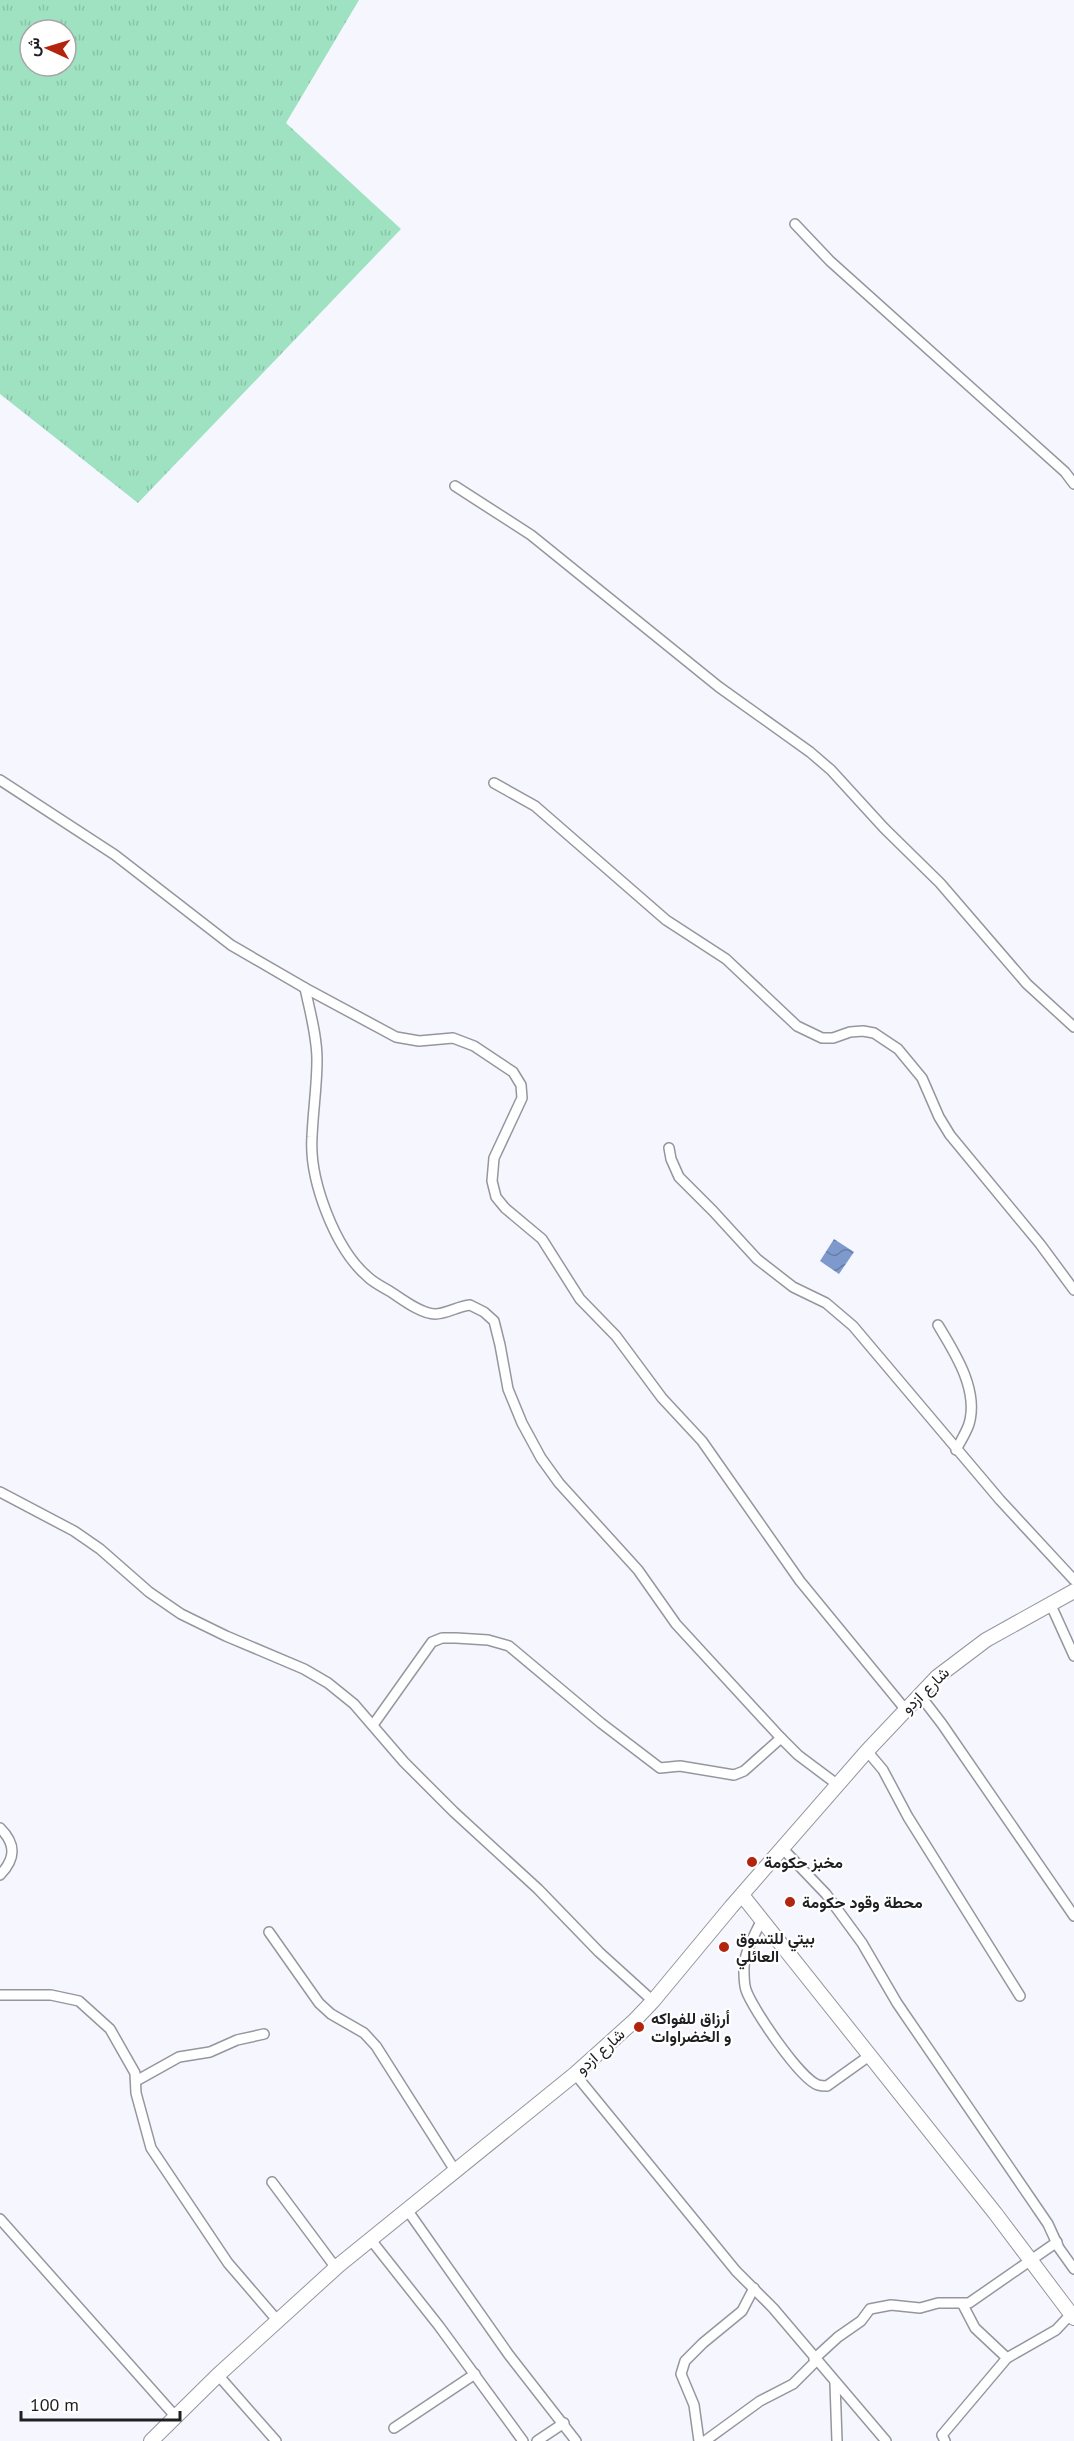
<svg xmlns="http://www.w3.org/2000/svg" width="1074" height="2441" font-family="'PT Sans',Vazirmatn,sans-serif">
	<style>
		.grass { fill: url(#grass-tufts); fill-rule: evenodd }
		.water { fill: url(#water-waves) }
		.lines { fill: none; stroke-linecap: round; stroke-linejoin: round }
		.street-casing { stroke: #95969e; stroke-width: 12 }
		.secondary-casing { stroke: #95969e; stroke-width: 16 }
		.street { stroke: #fff; stroke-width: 9 }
		.secondary { stroke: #fff; stroke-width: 14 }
		.poi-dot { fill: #b2240e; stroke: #fff; stroke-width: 2 }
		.labels { text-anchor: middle; stroke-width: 4.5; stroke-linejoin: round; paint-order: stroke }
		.street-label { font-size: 16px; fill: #202023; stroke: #fff }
		.poi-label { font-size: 16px; font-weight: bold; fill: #202023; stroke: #fff; text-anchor: start }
	</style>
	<defs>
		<pattern id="grass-tufts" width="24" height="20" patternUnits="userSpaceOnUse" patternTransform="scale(1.5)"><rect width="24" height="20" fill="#9fe2c2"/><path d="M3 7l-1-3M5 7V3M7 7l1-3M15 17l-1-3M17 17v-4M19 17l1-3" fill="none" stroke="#89c2a6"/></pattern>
		<pattern id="water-waves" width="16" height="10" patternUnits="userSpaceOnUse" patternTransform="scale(1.5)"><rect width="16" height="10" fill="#7e9acd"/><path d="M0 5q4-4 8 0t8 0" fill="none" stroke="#677da6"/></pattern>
	</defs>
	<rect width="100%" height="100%" fill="#f6f7fe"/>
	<!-- grass -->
	<path class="grass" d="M0,0H359L286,123L401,229L138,503L0,394ZM30,30H66V66H30Z"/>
	<!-- water -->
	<polygon class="water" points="834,1239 854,1252 839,1274 820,1261"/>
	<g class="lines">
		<!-- street casing -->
		<g class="street-casing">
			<g id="street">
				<polyline points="795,224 830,261 1065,472 1074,484"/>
				<polyline points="455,486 531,535 719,687 810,752 831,770 884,828 940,883 1027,984 1074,1027"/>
				<polyline points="0,780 115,855 231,945 305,988 396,1037 419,1041 453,1038 474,1046 513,1072 521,1085 522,1098 494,1158 492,1181 496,1197 505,1208 542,1239 580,1299 616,1336 662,1398 702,1441 800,1581 905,1709"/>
				<polyline points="494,783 535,806 666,920 726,959 797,1026 822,1038 833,1038 850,1032 863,1031 874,1033 898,1049 922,1078 939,1117 950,1135 1040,1244 1074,1290"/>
				<path d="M305,988C310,1012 317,1036 317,1060C317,1086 313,1111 312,1137C309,1180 335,1249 368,1277C374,1283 383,1287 391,1292C402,1299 421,1314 435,1314C447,1314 458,1306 470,1305L484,1312L494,1321L500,1345L508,1389L522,1423L541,1458L559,1483L638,1570L676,1624L781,1738L798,1755L838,1785"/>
				<polyline points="669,1148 671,1159 679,1177 713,1211 757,1259 793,1287 826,1303 853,1326 1000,1500 1074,1580"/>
				<path d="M938,1325C955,1353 979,1390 969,1424C966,1433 960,1442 956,1450"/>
				<polyline points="0,1492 74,1531 100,1549 149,1592 181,1614 226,1636 304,1669 328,1683 354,1704 404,1762 454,1812 538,1889 599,1952 653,2001"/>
				<polyline points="1050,1603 1074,1656"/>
				<polyline points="919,1694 942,1724 1074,1916"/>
				<polyline points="373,1725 432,1642 442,1638 456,1638 488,1640 509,1646 601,1723 660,1768 680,1766 734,1775 744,1771 781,1738"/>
				<polyline points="867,1751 883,1770 908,1817 1020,1996"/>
				<path d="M0,1828C16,1844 16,1858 0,1875"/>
				<polyline points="783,1849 826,1894 862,1943 897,2003 1048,2224 1059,2248 1074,2269"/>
				<path d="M762,1919C755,1935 743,1953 744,1971C744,1977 744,1984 746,1990C752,2008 800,2079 818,2085C821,2086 824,2086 827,2086L869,2056"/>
				<polyline points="269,1932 319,2003 331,2014 364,2033 376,2046 456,2172"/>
				<polyline points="0,1995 51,1995 79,2001 110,2029 135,2073 136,2093 151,2148 228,2263 277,2320"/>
				<polyline points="575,2074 736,2271 773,2308 886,2441"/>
				<polyline points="136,2081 179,2057 210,2052 237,2040 264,2034"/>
				<polyline points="272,2182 336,2268"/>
				<polyline points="408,2211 509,2355 576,2441"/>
				<polyline points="0,2219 176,2417"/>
				<polyline points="371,2240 439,2326 523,2441"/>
				<polyline points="963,2305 975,2328 1007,2358"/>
				<polyline points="814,2359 838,2337 861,2321 870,2309 891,2305 920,2308 938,2303 969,2303 1057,2242"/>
				<polyline points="218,2375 276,2441"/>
				<polyline points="835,2383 837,2441"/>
				<polyline points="394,2428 475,2374"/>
				<polyline points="537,2441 564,2423"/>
				<polyline points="699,2441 694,2405 681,2374 685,2361 703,2343 742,2311 754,2288"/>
				<polyline points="705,2441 760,2401 793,2384 816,2361"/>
				<polyline points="945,2441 942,2435 1007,2358 1056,2330 1071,2314"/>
			</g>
		</g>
		<!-- secondary casing -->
		<g class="secondary-casing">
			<g id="secondary">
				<polyline points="742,1895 995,2213 1074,2318"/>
				<polyline points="151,2441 218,2375 339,2265 575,2074 634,2021 653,2001 731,1907 867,1751 937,1677 986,1640 1074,1591"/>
			</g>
		</g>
		<!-- street -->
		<use href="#street" class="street"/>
		<!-- secondary -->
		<use href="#secondary" class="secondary"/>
	</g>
	<!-- markers -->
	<g class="poi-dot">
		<circle cx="752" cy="1862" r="6"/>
		<circle cx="790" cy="1902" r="6"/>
		<circle cx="724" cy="1947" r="6"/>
		<circle cx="639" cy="2027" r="6"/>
	</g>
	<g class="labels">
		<!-- street labels -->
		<g class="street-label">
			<text transform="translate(925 1690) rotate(-44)" y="6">شارع ازدو</text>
			<text transform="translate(600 2051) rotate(-42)" y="6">شارع ازدو</text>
		</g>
		<!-- poi labels -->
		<g class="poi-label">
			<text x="764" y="1868">مخبز حكومة</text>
			<text x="802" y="1908">محطة وقود حكومة</text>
			<text x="736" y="1944">بيتي للتسوق<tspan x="736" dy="18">العائلي</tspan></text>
			<text x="651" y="2024">أرزاق للفواكه<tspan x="651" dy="18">و الخضراوات</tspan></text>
		</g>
	</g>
	<!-- north arrow -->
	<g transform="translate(48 48) rotate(274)"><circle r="28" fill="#ffffff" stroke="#a6a6a7" stroke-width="1.5"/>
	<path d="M0-4.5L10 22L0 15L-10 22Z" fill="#b2240e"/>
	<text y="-9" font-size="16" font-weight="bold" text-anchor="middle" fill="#202023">ش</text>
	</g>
	<!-- scale -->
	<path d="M21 2411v9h159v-9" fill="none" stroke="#202023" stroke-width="3"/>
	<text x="30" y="2411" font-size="18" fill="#202023" stroke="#ffffff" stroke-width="4.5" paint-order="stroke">100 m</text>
</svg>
